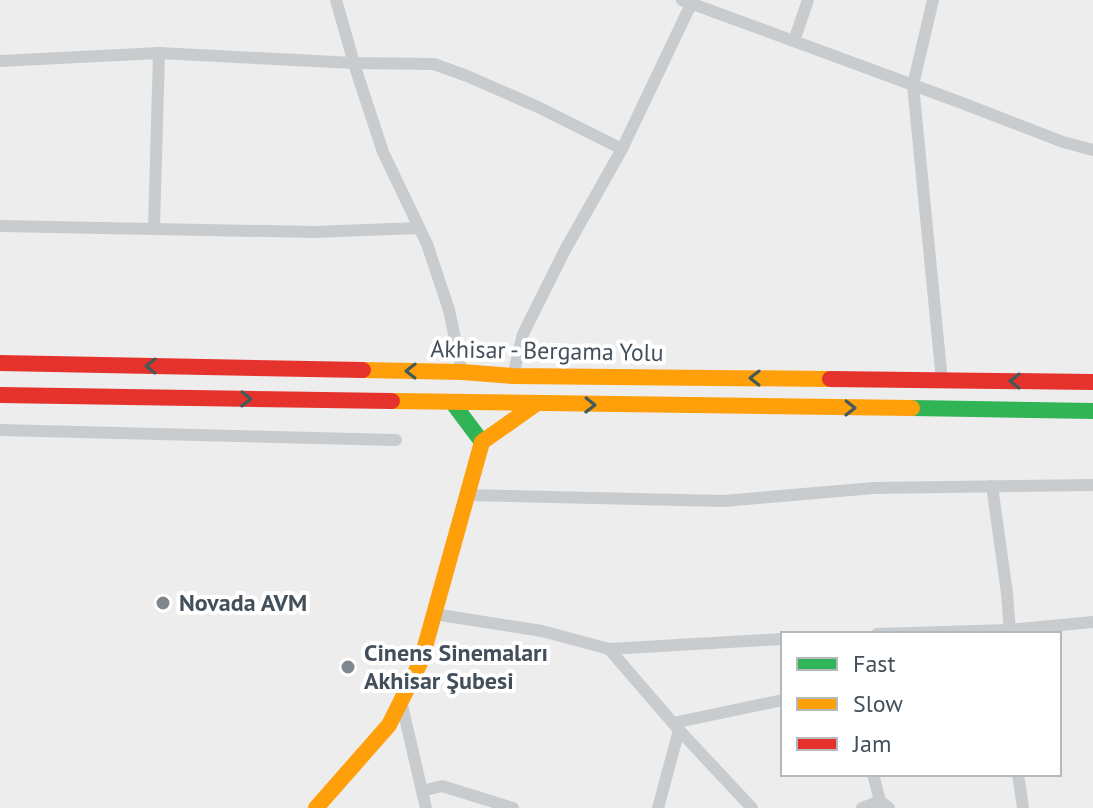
<svg xmlns="http://www.w3.org/2000/svg" width="1093" height="808" font-family="'PT Sans',sans-serif">
	<style>
		.lines { fill: none; stroke-linecap: round; stroke-linejoin: round }
		.street { stroke: #c9ccce; stroke-width: 12 }
		.fast { stroke: #30b455; stroke-width: 16 }
		.slow { stroke: #ff9f0a; stroke-width: 16 }
		.jam { stroke: #e5322d; stroke-width: 16 }
		.oneway { stroke: #415a5a }
		.poi-dot { fill: #7f878e; stroke: #fff; stroke-width: 3 }
		.labels { text-anchor: middle; stroke-width: 8; stroke-linejoin: round; paint-order: stroke }
		.street-label { font-size: 24px; fill: #43505b; stroke: #fff }
		.poi-label { font-size: 24px; font-weight: bold; fill: #43505b; stroke: #fff; text-anchor: start }
	</style>
	<rect width="100%" height="100%" fill="#eeeded"/>
	<g class="lines">
		<!-- street -->
		<g class="street">
			<polyline points="336,0 356,70 383,152 427,244 449,310 462,372"/>
			<polyline points="682,0 962,103 1063,142 1093,150"/>
			<polyline points="933,0 913,85 942,381"/>
			<polyline points="794,41 808,0"/>
			<polyline points="0,61 159,53 354,63 434,64 467,76 538,107 622,149"/>
			<polyline points="0,226 314,232 419,228"/>
			<polyline points="154,228 159,53"/>
			<polyline points="513,376 523,334 565,250 622,149 693,0"/>
			<polyline points="0,430 396,440"/>
			<polyline points="992,486 1007,593 1010,634"/>
			<polyline points="467,495 723,501 874,488 1093,485"/>
			<polyline points="434,614 542,631 609,649 679,730 752,808"/>
			<polyline points="877,634 1009,630 1093,622"/>
			<polyline points="609,649 783,639"/>
			<polyline points="401,701 426,808"/>
			<polyline points="673,723 783,700"/>
			<polyline points="873,774 880,801 889,808"/>
			<polyline points="1018,774 1023,808"/>
			<polyline points="422,791 442,786 513,808"/>
			<polyline points="658,808 679,730"/>
			<polyline points="862,808 880,801"/>
		</g>
		<!-- fast -->
		<g class="fast">
			<polyline points="452,402 482,442"/>
			<polyline points="912,408 1093,411"/>
		</g>
		<!-- slow -->
		<g class="slow">
			<polyline points="363,370 462,372 513,376 830,379"/>
			<polyline points="392,401 912,408"/>
			<polyline points="316,808 389,725 421,661 482,442 536,404"/>
		</g>
		<!-- jam -->
		<g class="jam">
			<polyline points="0,363 363,370"/>
			<polyline points="830,379 1093,382"/>
			<polyline points="0,395 392,401"/>
		</g>
	</g>
	<!-- one-way arrows -->
	<defs><path id="oneway-chevron" d="M-2-3.5L2.5 0L-2 3.5" fill="none" stroke-width="1.6" stroke-linecap="round" stroke-linejoin="round" transform="scale(2)"/></defs>
	<g class="oneway">
		<use href="#oneway-chevron" transform="translate(151 366) rotate(-179)"/>
		<use href="#oneway-chevron" transform="translate(411 371) rotate(-179)"/>
		<use href="#oneway-chevron" transform="translate(755 378) rotate(-179)"/>
		<use href="#oneway-chevron" transform="translate(1015 381) rotate(-179)"/>
		<use href="#oneway-chevron" transform="translate(246 399) rotate(1)"/>
		<use href="#oneway-chevron" transform="translate(590 405) rotate(1)"/>
		<use href="#oneway-chevron" transform="translate(850 408) rotate(1)"/>
	</g>
	<!-- markers -->
	<g class="poi-dot">
		<circle cx="163" cy="603" r="8"/>
		<circle cx="348" cy="667" r="8"/>
	</g>
	<g class="labels">
		<!-- street labels -->
		<g class="street-label">
			<text transform="translate(547 351) rotate(1)" y="8">Akhisar - Bergama Yolu</text>
		</g>
		<!-- poi labels -->
		<g class="poi-label">
			<text x="179" y="611">Novada AVM</text>
			<text x="364" y="661">Cinens Sinemaları<tspan x="364" dy="28">Akhisar Şubesi</tspan></text>
		</g>
	</g>
	<!-- legend -->
	<rect x="781" y="632" width="280" height="144" fill="#ffffff" stroke="#b4b9bd" stroke-width="2"/>
	<rect x="797" y="658" width="40" height="12" fill="#30b455" stroke="#b4b9bd" stroke-width="2"/>
	<text x="853" y="672" font-size="24" fill="#43505b">Fast</text>
	<rect x="797" y="698" width="40" height="12" fill="#ff9f0a" stroke="#b4b9bd" stroke-width="2"/>
	<text x="853" y="712" font-size="24" fill="#43505b">Slow</text>
	<rect x="797" y="738" width="40" height="12" fill="#e5322d" stroke="#b4b9bd" stroke-width="2"/>
	<text x="853" y="752" font-size="24" fill="#43505b">Jam</text>
</svg>
